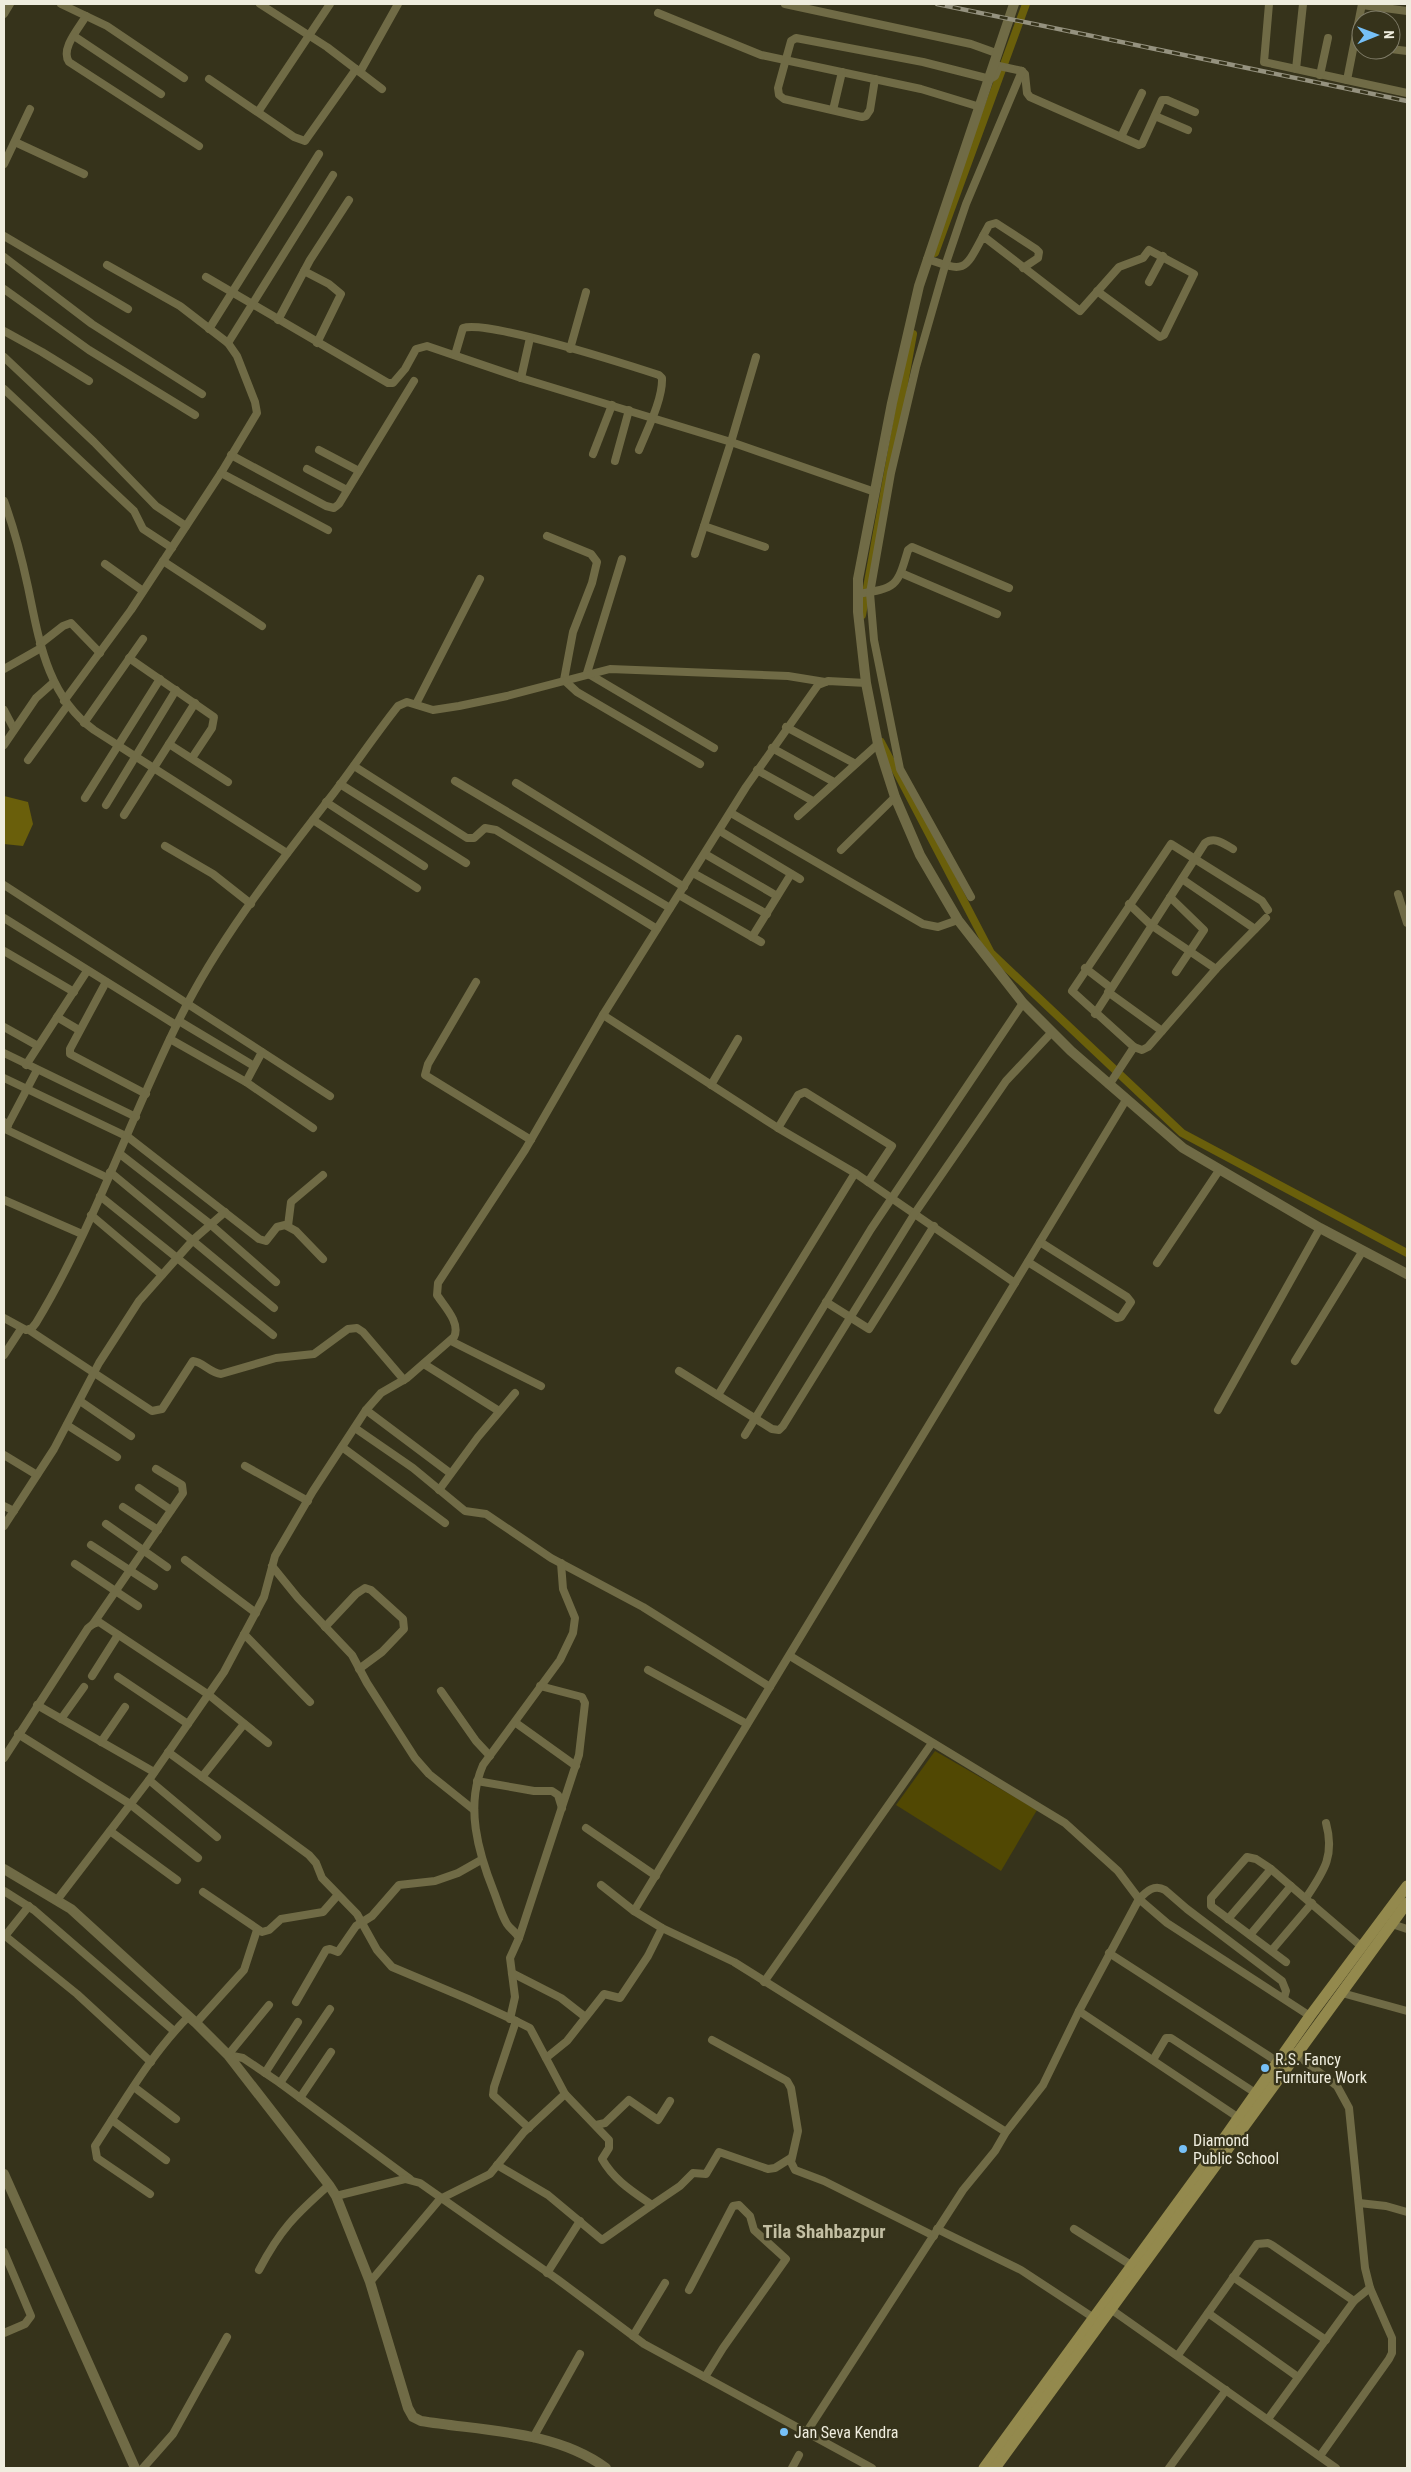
<svg xmlns="http://www.w3.org/2000/svg" width="1411" height="2472" font-family="'Roboto Condensed',sans-serif">
	<style>
		.green { fill: #514803 }
		.water { fill: #6a5f0b }
		.lines { fill: none; stroke-linecap: round; stroke-linejoin: round }
		.canal { stroke: #6a5f0b; stroke-width: 8 }
		.minor { stroke: #706b46; stroke-width: 8 }
		.tertiary { stroke: #706b46; stroke-width: 10 }
		.secondary { stroke: #93894d; stroke-width: 11 }
		.rail-casing { stroke: #95927f; stroke-width: 4.5 }
		.rail { stroke: #36331b; stroke-width: 2.5; stroke-dasharray: 8; stroke-linecap: butt }
		.poi-dot { fill: #76c0f7; stroke: #36331b; stroke-width: 2 }
		.labels { text-anchor: middle; stroke-width: 5; stroke-linejoin: round; paint-order: stroke }
		.poi-label { font-size: 16px; fill: #efedde; stroke: #36331b; text-anchor: start }
		.quarter-label { font-size: 19px; font-weight: bold; fill: #c3bfa3; stroke: #36331b }
	</style>
	<rect width="100%" height="100%" fill="#36331b"/>
	<!-- green -->
	<polygon class="green" points="935,1751 1037,1810 1001,1871 896,1805"/>
	<!-- water -->
	<polygon class="water" points="4,796 28,802 33,824 23,846 4,844"/>
	<g class="lines">
		<!-- canal -->
		<g class="canal">
			<polyline points="935,253 1026,4"/>
			<polyline points="862,615 913,334"/>
			<polyline points="881,742 991,953 1182,1133 1407,1253"/>
		</g>
		<!-- minor -->
		<g class="minor">
			<polyline points="61,4 107,26 184,78"/>
			<polyline points="260,4 327,47 382,89"/>
			<polyline points="785,4 971,44 996,53"/>
			<polyline points="1269,4 1264,62 1407,93"/>
			<polyline points="1362,5 1407,11"/>
			<polyline points="658,13 761,55 921,89 980,107"/>
			<polyline points="4,14 10,4"/>
			<path d="M86,16C79,28 60,49 69,62L199,146"/>
			<polyline points="74,36 161,94"/>
			<polyline points="1391,49 1407,51"/>
			<polyline points="1296,69 1303,4"/>
			<polyline points="360,72 398,4"/>
			<polyline points="1320,75 1328,38"/>
			<polyline points="209,79 294,137 305,141 356,69"/>
			<polyline points="875,79 870,110 866,116 862,117 784,99 779,95 778,88 791,41 796,38 923,62 990,79 995,76 999,66 1022,71 1025,74 1027,93 1030,97 1139,145 1142,144 1162,100 1167,100 1195,112"/>
			<polyline points="1347,80 1362,4"/>
			<polyline points="833,110 842,72"/>
			<polyline points="258,112 330,4"/>
			<polyline points="1155,116 1188,130"/>
			<polyline points="1121,137 1142,93"/>
			<polyline points="15,142 84,174"/>
			<polyline points="4,164 30,109"/>
			<polyline points="4,236 128,309"/>
			<polyline points="983,236 989,225 996,223 1036,249 1039,252 1038,258 1023,268"/>
			<polyline points="4,257 92,324 202,394"/>
			<path d="M927,259C965,272 964,272 983,236L1080,311L1119,267L1143,258L1149,250L1194,274L1164,335L1160,337L1097,291"/>
			<polyline points="304,271 329,284 341,294 317,343"/>
			<polyline points="206,277 388,383 393,383 405,369 416,349 427,346 521,378 731,442 875,492"/>
			<polyline points="1149,282 1163,256"/>
			<polyline points="4,289 89,350 195,415"/>
			<polyline points="278,320 310,260 349,200"/>
			<polyline points="209,329 319,154"/>
			<polyline points="4,331 42,352 89,381"/>
			<polyline points="228,343 333,175"/>
			<polyline points="570,349 586,292"/>
			<path d="M455,355L463,328C488,320 628,365 659,375L662,378C663,399 647,430 639,450"/>
			<polyline points="4,357 94,442 156,506 186,526"/>
			<polyline points="521,378 530,338"/>
			<polyline points="4,389 134,511 143,529 172,548"/>
			<polyline points="319,450 359,471"/>
			<polyline points="593,454 612,405"/>
			<polyline points="231,455 326,506 334,508 339,504 414,381"/>
			<polyline points="615,461 629,410"/>
			<polyline points="307,469 347,490"/>
			<polyline points="221,473 328,530"/>
			<path d="M4,501C14,528 22,559 28,587C39,640 47,696 94,730L287,853"/>
			<polyline points="704,526 765,547"/>
			<polyline points="547,536 591,554 597,562 592,583 573,632 564,680 577,692 700,764"/>
			<polyline points="695,554 731,442 756,357"/>
			<polyline points="622,559 587,673 714,748"/>
			<polyline points="163,561 262,626"/>
			<polyline points="105,564 143,591"/>
			<polyline points="901,573 997,614"/>
			<path d="M857,594C897,588 897,587 908,550L912,547L1009,588"/>
			<polyline points="40,644 63,626 71,623 100,653"/>
			<polyline points="129,658 214,717 212,728 192,758"/>
			<polyline points="4,669 41,648"/>
			<polyline points="64,701 131,610 221,473 257,413 255,402 237,356 228,343 180,306 107,265"/>
			<polyline points="416,704 480,579"/>
			<polyline points="4,710 14,729"/>
			<polyline points="84,723 143,639"/>
			<polyline points="786,727 854,763"/>
			<polyline points="169,744 228,782"/>
			<polyline points="4,745 36,698 54,682"/>
			<polyline points="772,748 834,782"/>
			<polyline points="28,760 67,706"/>
			<polyline points="354,766 467,838 474,838 485,828 496,830 657,929"/>
			<polyline points="757,770 813,801"/>
			<polyline points="455,781 670,908"/>
			<polyline points="516,783 684,887"/>
			<polyline points="340,784 466,863"/>
			<polyline points="85,798 160,679"/>
			<polyline points="326,802 424,866"/>
			<polyline points="106,805 176,690"/>
			<polyline points="731,813 923,924 938,927 958,920"/>
			<polyline points="124,815 195,703"/>
			<polyline points="798,816 878,744"/>
			<polyline points="313,820 417,888"/>
			<polyline points="720,831 800,879"/>
			<polyline points="165,846 213,874 251,904"/>
			<polyline points="841,850 895,797"/>
			<polyline points="705,854 777,896"/>
			<polyline points="693,873 767,914"/>
			<polyline points="1182,879 1255,929"/>
			<polyline points="4,885 330,1096"/>
			<polyline points="1398,894 1407,923"/>
			<polyline points="679,895 761,942"/>
			<polyline points="971,897 900,769 874,640 870,593 891,473 916,367 945,266 966,204 1022,71"/>
			<polyline points="1170,897 1204,930 1176,972"/>
			<polyline points="1129,904 1151,925 1216,969"/>
			<polyline points="4,918 176,1025"/>
			<polyline points="752,937 791,874"/>
			<polyline points="4,951 74,992"/>
			<polyline points="1085,968 1111,988"/>
			<polyline points="106,982 70,1049 70,1054 146,1094"/>
			<polyline points="476,982 428,1064 425,1075 531,1140"/>
			<polyline points="1108,992 1162,1031"/>
			<path d="M1095,1014L1205,843C1215,836 1224,844 1233,849"/>
			<polyline points="603,1015 778,1128 855,1173 1015,1283"/>
			<polyline points="57,1017 79,1030"/>
			<polyline points="179,1021 254,1066"/>
			<polyline points="4,1027 38,1046"/>
			<polyline points="170,1039 246,1082 313,1128"/>
			<polyline points="1134,1047 1072,991 1171,844 1262,901 1268,910"/>
			<polyline points="4,1053 136,1117"/>
			<polyline points="26,1065 87,971"/>
			<polyline points="4,1078 128,1137 259,1239 266,1241 277,1227 285,1225 296,1231 323,1259"/>
			<polyline points="246,1082 262,1052"/>
			<polyline points="711,1085 738,1039"/>
			<polyline points="1109,1085 1134,1047 1142,1050 1148,1047 1216,969 1266,918"/>
			<polyline points="4,1122 8,1125 7,1130 108,1178"/>
			<polyline points="8,1125 37,1070"/>
			<polyline points="778,1128 798,1095 805,1092 892,1146 868,1182"/>
			<polyline points="120,1154 210,1224 276,1282"/>
			<polyline points="110,1172 274,1308"/>
			<polyline points="100,1196 273,1335"/>
			<polyline points="4,1200 82,1234"/>
			<polyline points="91,1215 162,1275"/>
			<polyline points="288,1226 291,1202 323,1175"/>
			<polyline points="1028,1262 1117,1318 1121,1317 1131,1302 1127,1297 1040,1242"/>
			<polyline points="1157,1263 1220,1169"/>
			<polyline points="826,1302 869,1329 934,1226"/>
			<path d="M4,1318L26,1330L32,1328L36,1323C94,1227 129,1121 178,1022C218,940 277,866 333,794C355,765 375,735 398,706L407,702L433,710L459,706L507,696L610,669L788,676L825,682"/>
			<path d="M29,1330L152,1411L162,1409L193,1361C203,1362 210,1373 221,1374L276,1358L314,1354L348,1329L357,1328L363,1332L404,1380"/>
			<polyline points="451,1341 541,1386"/>
			<polyline points="4,1355 21,1329"/>
			<polyline points="1295,1361 1362,1252"/>
			<polyline points="424,1364 499,1411"/>
			<polyline points="679,1371 772,1429 779,1430 783,1426 915,1213 1006,1081 1052,1032"/>
			<polyline points="718,1395 855,1173"/>
			<polyline points="80,1401 131,1436"/>
			<polyline points="366,1410 450,1473"/>
			<polyline points="1218,1410 1320,1228"/>
			<polyline points="67,1425 117,1457"/>
			<polyline points="355,1428 413,1468 465,1511 486,1514 551,1558 643,1607 770,1687"/>
			<polyline points="745,1435 871,1229 1023,1003"/>
			<polyline points="342,1447 445,1523"/>
			<polyline points="4,1455 37,1475"/>
			<polyline points="245,1466 308,1501"/>
			<polyline points="139,1488 171,1510"/>
			<polyline points="439,1490 478,1437 515,1393"/>
			<polyline points="4,1506 14,1511"/>
			<polyline points="123,1507 158,1530"/>
			<polyline points="106,1524 167,1567"/>
			<polyline points="4,1526 54,1449 99,1363 139,1301 194,1239 225,1212"/>
			<polyline points="91,1545 154,1586"/>
			<polyline points="185,1560 256,1613"/>
			<polyline points="75,1564 138,1606"/>
			<polyline points="272,1566 298,1598 352,1655 367,1683 415,1758 429,1774 474,1810"/>
			<polyline points="93,1624 183,1493 182,1485 156,1469"/>
			<polyline points="325,1627 356,1594 365,1588 371,1590 403,1619 404,1629 382,1652 359,1669"/>
			<polyline points="244,1634 310,1702"/>
			<path d="M790,1656L1065,1823L1118,1871L1139,1899C1147,1891 1154,1884 1165,1890L1187,1909L1282,1981L1286,1991L1284,1998"/>
			<polyline points="648,1670 747,1724"/>
			<polyline points="92,1676 118,1635"/>
			<polyline points="118,1677 188,1724"/>
			<polyline points="441,1691 476,1741 490,1756"/>
			<polyline points="37,1705 154,1772"/>
			<polyline points="61,1719 84,1687"/>
			<polyline points="516,1723 576,1766"/>
			<polyline points="18,1734 130,1804 198,1858"/>
			<polyline points="101,1742 125,1707"/>
			<polyline points="168,1752 309,1855 316,1863 322,1878 357,1914 377,1950 392,1967 468,1999 516,2021 494,2087 493,2095 529,2128"/>
			<polyline points="4,1758 88,1628 93,1624 99,1622 209,1695 268,1743"/>
			<polyline points="202,1777 244,1724"/>
			<polyline points="149,1780 217,1837"/>
			<polyline points="477,1781 534,1791 552,1791 558,1795 562,1808"/>
			<polyline points="586,1828 656,1876"/>
			<polyline points="110,1831 177,1880"/>
			<polyline points="601,1885 634,1911 1126,1100"/>
			<polyline points="4,1891 34,1910 174,2031"/>
			<polyline points="203,1892 262,1932 269,1930 281,1919 323,1912 337,1896"/>
			<path d="M1306,1898C1324,1871 1335,1856 1326,1823"/>
			<path d="M57,1900L149,1780L224,1672L264,1597L275,1556L313,1491L366,1410L381,1393L407,1378L454,1337C461,1323 444,1306 437,1295L438,1283L525,1150L603,1015L746,787L818,685L828,681L866,683"/>
			<polyline points="1228,1919 1271,1869"/>
			<polyline points="1392,1924 1407,1929"/>
			<polyline points="662,1928 734,1962 1006,2132"/>
			<polyline points="4,1935 77,1994 151,2062"/>
			<polyline points="1250,1935 1291,1886"/>
			<polyline points="5,1936 29,1906"/>
			<polyline points="519,1938 579,1755 585,1703 582,1697 540,1686"/>
			<polyline points="1272,1950 1312,1903"/>
			<polyline points="1109,1953 1278,2062"/>
			<polyline points="1286,1962 1211,1906 1211,1898 1247,1857 1256,1859 1271,1869 1362,1947"/>
			<polyline points="512,1973 561,1998 584,2016"/>
			<polyline points="764,1982 932,1743"/>
			<polyline points="1342,1993 1407,2011"/>
			<polyline points="296,2002 326,1950 330,1949 338,1952 356,1926 372,1916 399,1885 435,1881 458,1873 481,1860"/>
			<polyline points="269,2005 228,2055 243,2058 280,2083 410,2179"/>
			<polyline points="1079,2011 1239,2118"/>
			<path d="M510,2019L515,1997L510,1958L519,1938C516,1932 510,1929 507,1924C501,1914 498,1902 494,1892C478,1852 465,1806 483,1765L560,1660L573,1633L575,1618L563,1589L561,1563"/>
			<path d="M516,2021L530,2028L565,2094L609,2140V2148L602,2159C614,2180 632,2191 652,2205L680,2186L693,2173L706,2174L719,2152L768,2169L775,2168L791,2158"/>
			<polyline points="196,2023 244,1970 257,1930"/>
			<polyline points="712,2040 787,2081 791,2088 798,2131 791,2162 795,2170 824,2181 934,2236"/>
			<polyline points="1293,2052 1337,2086 1349,2108 1365,2268 1370,2288 1392,2338 1392,2353 1389,2359 1320,2456"/>
			<polyline points="546,2058 567,2041 604,1994 620,1998 648,1956 662,1928 634,1911"/>
			<polyline points="1153,2060 1166,2038 1171,2038 1257,2094"/>
			<polyline points="265,2073 298,2022"/>
			<polyline points="280,2083 330,2009"/>
			<polyline points="134,2087 176,2119"/>
			<polyline points="300,2098 331,2052"/>
			<polyline points="112,2120 166,2160"/>
			<polyline points="596,2125 605,2123 629,2100 658,2120 670,2101"/>
			<polyline points="497,2165 548,2195 602,2240 652,2205"/>
			<path d="M150,2194L97,2158L95,2146C124,2102 151,2054 189,2016"/>
			<polyline points="336,2196 405,2179 420,2183 557,2279 644,2344 872,2468"/>
			<polyline points="1359,2203 1386,2206 1407,2212"/>
			<polyline points="937,2229 1021,2270 1097,2320"/>
			<polyline points="1074,2229 1131,2265"/>
			<polyline points="4,2252 31,2316 25,2324 4,2333"/>
			<path d="M259,2270C280,2230 295,2215 329,2185"/>
			<polyline points="547,2273 580,2221"/>
			<polyline points="1233,2277 1326,2340"/>
			<polyline points="370,2282 440,2199 490,2174 524,2132 565,2094"/>
			<polyline points="689,2290 733,2206 739,2205 750,2216 754,2230 786,2259 723,2348 705,2377"/>
			<polyline points="1112,2310 1336,2468"/>
			<polyline points="1208,2313 1298,2377"/>
			<polyline points="633,2336 665,2283"/>
			<polyline points="1178,2355 1257,2244 1268,2243 1272,2245 1354,2301"/>
			<polyline points="1268,2419 1354,2301 1370,2288"/>
			<polyline points="806,2433 963,2190 995,2151 1006,2132 1043,2085 1079,2011 1139,1899 1167,1923 1310,2016"/>
			<polyline points="533,2438 580,2354"/>
			<polyline points="143,2468 173,2434 227,2337"/>
			<polyline points="792,2468 799,2455"/>
			<polyline points="1169,2468 1226,2390"/>
		</g>
		<!-- tertiary -->
		<g class="tertiary">
			<polyline points="1014,4 919,286 892,403 858,579 858,612 866,683 878,744 886,769 895,797 920,855 958,920 1023,1003 1071,1051 1183,1148 1320,1228 1407,1274"/>
			<path d="M4,1869L71,1909L196,2023L228,2055L329,2185L336,2196L370,2282L408,2408L413,2417L421,2421C482,2431 555,2430 606,2468"/>
			<polyline points="4,2174 135,2468"/>
		</g>
		<!-- secondary -->
		<g class="secondary">
			<polyline points="984,2468 1206,2164 1310,2016 1407,1886"/>
			<polyline points="995,2468 1407,1903"/>
		</g>
		<!-- rail casing -->
		<g class="rail-casing">
			<polyline id="rail" points="937,4 1407,101"/>
		</g>
		<!-- rail -->
		<use href="#rail" class="rail"/>
	</g>
	<!-- markers -->
	<g class="poi-dot">
		<circle cx="1265" cy="2068" r="5"/>
		<circle cx="1183" cy="2149" r="5"/>
		<circle cx="784" cy="2432" r="5"/>
	</g>
	<g class="labels">
		<!-- poi labels -->
		<g class="poi-label">
			<text x="1275" y="2065">R.S. Fancy<tspan x="1275" dy="18">Furniture Work</tspan></text>
			<text x="1193" y="2146">Diamond<tspan x="1193" dy="18">Public School</tspan></text>
			<text x="794" y="2438">Jan Seva Kendra</text>
		</g>
		<!-- quarter labels -->
		<g class="quarter-label">
			<text x="824" y="2238">Tila Shahbazpur</text>
		</g>
	</g>
	<!-- border -->
	<rect width="1411" height="2472" fill="none" stroke="#efedde" stroke-width="10"/>
	<!-- north arrow -->
	<g transform="translate(1376 35) rotate(89)"><circle r="24" fill="#36331b" stroke="#807d69"/>
	<path d="M0-4L9 19L0 12L-9 19Z" fill="#76c0f7"/>
	<text y="-8" font-size="14" font-weight="bold" text-anchor="middle" fill="#efedde">N</text>
	</g>
</svg>
